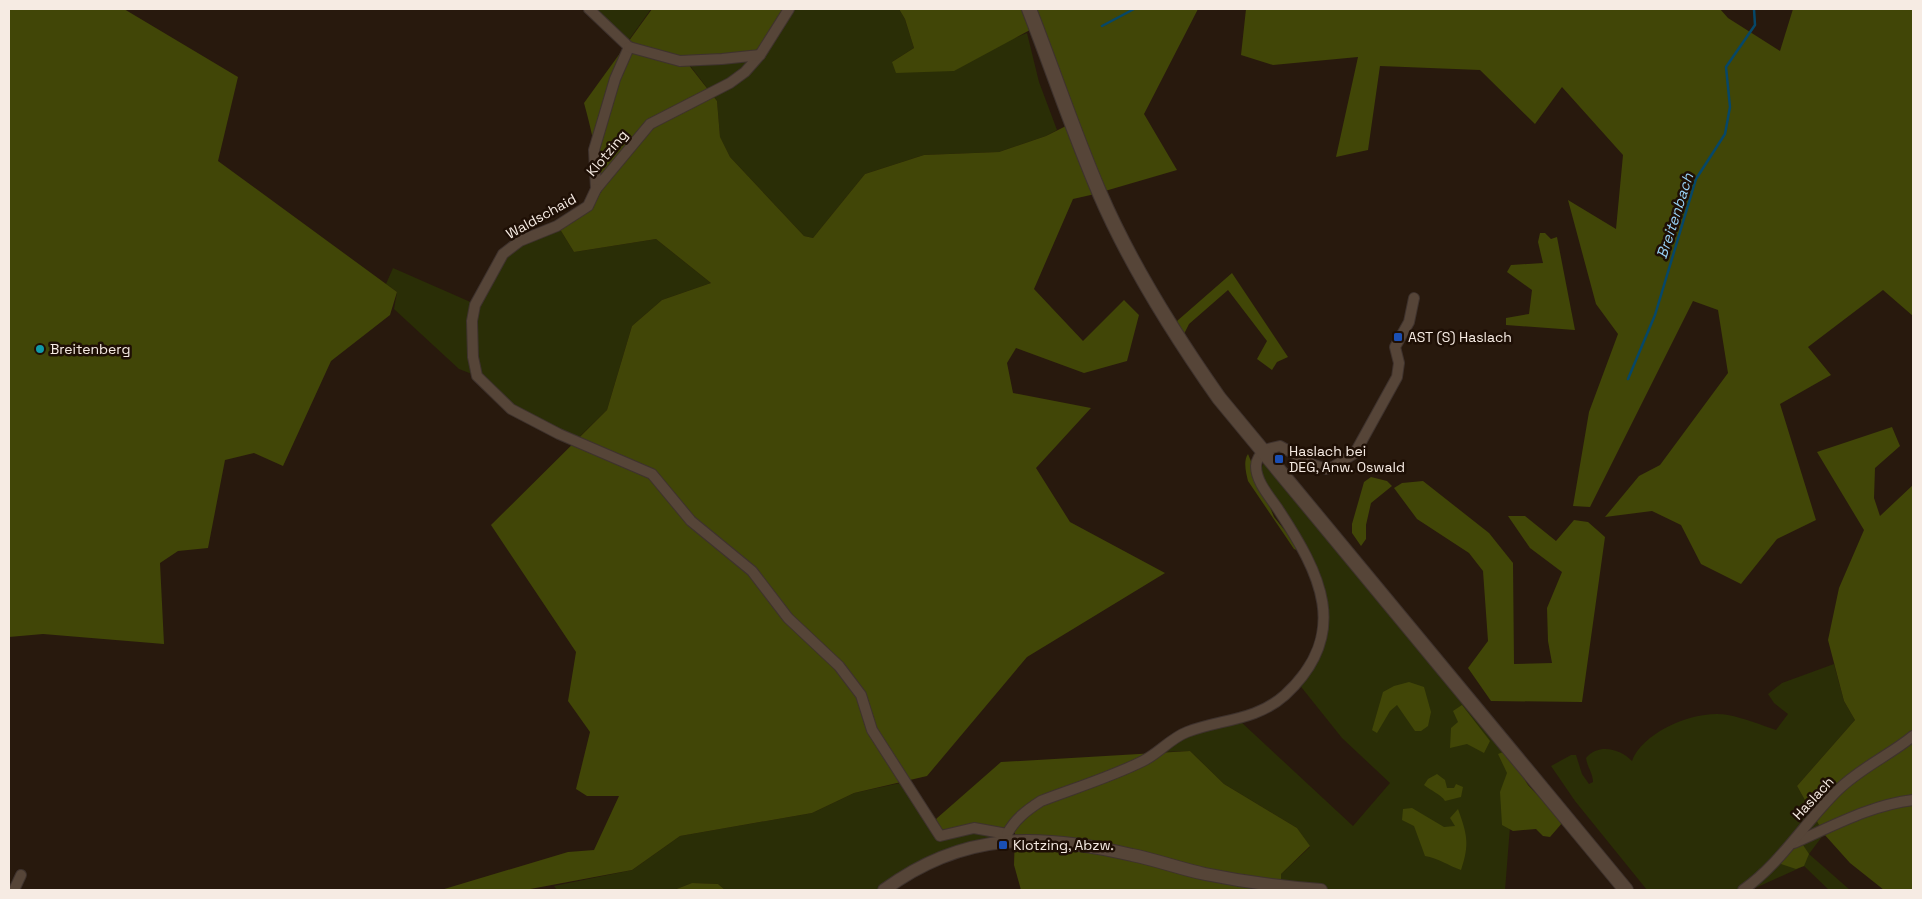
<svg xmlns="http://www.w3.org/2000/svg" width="1922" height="899" font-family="'Space Grotesk',sans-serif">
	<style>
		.green { fill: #2a2e06 }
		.forest { fill: #414607 }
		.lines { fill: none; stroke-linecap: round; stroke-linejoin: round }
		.stream { stroke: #064768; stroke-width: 2.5 }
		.minor-casing { stroke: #3e322d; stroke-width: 12 }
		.tertiary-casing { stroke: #3e322d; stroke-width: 14 }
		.secondary-casing { stroke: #3e322d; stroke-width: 16 }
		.minor { stroke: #564538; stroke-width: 10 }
		.tertiary { stroke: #564538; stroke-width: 12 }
		.secondary { stroke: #564538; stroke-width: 14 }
		.transit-dot { fill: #1a4fb4; stroke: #1e0f05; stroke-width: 2 }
		.culture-dot { fill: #0f9aa8; stroke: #1e0f05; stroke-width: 2 }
		.labels { text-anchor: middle; stroke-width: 5; stroke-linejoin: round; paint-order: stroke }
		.street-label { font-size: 14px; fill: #f6ebe3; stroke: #1e0f05 }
		.poi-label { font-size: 14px; fill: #f6ebe3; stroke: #1e0f05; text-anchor: start }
		.water-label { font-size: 15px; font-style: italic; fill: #97d0f5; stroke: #1e0f05 }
	</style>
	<rect width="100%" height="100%" fill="#28190d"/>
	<!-- green -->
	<g class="green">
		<polygon points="589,9 651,9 626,44"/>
		<polygon points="791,9 899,9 905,19 914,48 892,62 1015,38 1027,33 1039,82 1057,130 1046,136 999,152 924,155 865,174 813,238 804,236 730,157 720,138 717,101 688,63"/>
		<polygon points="558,226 574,252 656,239 711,283 662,300 632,326 607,410 575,441 511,409 477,376 459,369 394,309 397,292 386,284 393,268 475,304 503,254"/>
		<polygon points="1265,460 1515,764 1505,890 1304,889 1281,886 1281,874 1310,847 1297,828 1224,784 1190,751 1161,752 1192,730 1240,721 1353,826 1390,783 1342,738 1298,683 1323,637 1322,595 1257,477"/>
		<path d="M1834,664L1844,701L1855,720L1797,786L1824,834L1809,854L1850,890H1829L1804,866L1751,890H1647L1575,801L1551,766L1571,755H1576L1582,774L1589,784L1593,782C1593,773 1587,767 1586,758C1599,743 1620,749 1632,761C1643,731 1697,709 1728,715C1744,718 1761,725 1776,730L1788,714L1774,703L1768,694L1782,683Z"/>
		<polygon points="905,782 938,838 972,832 996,836 968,842 878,890 725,890 718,884 692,883 674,890 557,890 554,886 632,870 680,836 812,813 854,793"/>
	</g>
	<!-- forest -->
	<g class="forest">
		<polygon points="9,9 124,9 238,77 218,161 397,292 390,315 331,361 283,466 254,453 225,460 208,548 178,551 160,563 164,644 43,634 9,637"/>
		<path d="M652,9H791L762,55L688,64L717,101L720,137L730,157L804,236L813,238L865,174L924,155L999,152L1046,136L1068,125L1095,194L1073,199L1034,289L1083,341L1124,300L1139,315L1127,361L1084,373L1016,348L1007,363L1013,393L1091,408L1036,468L1070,522L1165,573L1027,657L927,776L854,793L812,813L680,836L632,870L525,890H441L568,852L594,850L619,796H587L576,789L590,732L568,701L576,652L491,525L607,410L632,326L662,300L711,283L656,239L574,252L558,226C567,220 580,214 587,206C607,184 591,129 584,103Z"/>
		<polygon points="899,9 1022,9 1030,30 954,71 896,73 892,62 914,48 905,19"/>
		<polygon points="1036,9 1198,9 1144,114 1177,170 1105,191"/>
		<polygon points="1246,9 1720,9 1728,18 1780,51 1793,9 1913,9 1913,316 1883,290 1808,347 1831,375 1780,404 1816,520 1777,539 1741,584 1701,564 1681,525 1652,511 1605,517 1639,476 1660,465 1728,373 1718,310 1693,301 1590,507 1573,506 1589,412 1618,334 1596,304 1568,200 1616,229 1623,155 1562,87 1535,124 1480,70 1380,66 1368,150 1336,157 1358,57 1273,65 1241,55"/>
		<polygon points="1540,233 1545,233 1551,239 1557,237 1575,330 1506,325 1506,318 1529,314 1532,290 1507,272 1511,265 1543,263 1538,242"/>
		<polygon points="1232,273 1288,357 1277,362 1272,370 1257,359 1267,341 1228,290 1189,324 1184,334 1177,321"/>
		<polygon points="1892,427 1900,446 1875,468 1874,498 1880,516 1913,485 1913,890 1884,890 1850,863 1824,834 1797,786 1855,720 1844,701 1828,640 1839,588 1864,530 1817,452"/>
		<path d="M1248,454L1274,517L1295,543L1299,551L1294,549L1248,481C1246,473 1243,461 1248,454Z"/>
		<polygon points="1371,477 1387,481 1392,486 1371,503 1366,525 1366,539 1361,546 1352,533 1352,524 1364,482"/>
		<polygon points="1423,481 1489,533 1513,563 1514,664 1552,663 1548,641 1547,608 1562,572 1530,548 1508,516 1525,516 1556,541 1574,520 1588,522 1605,537 1582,702 1491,701 1468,668 1488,641 1483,571 1469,553 1417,519 1394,488 1402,483"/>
		<polygon points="1409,682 1424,687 1431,712 1428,726 1421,731 1415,731 1397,705 1390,711 1377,733 1372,730 1383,692 1394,686"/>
		<polygon points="1462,705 1490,741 1484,753 1467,744 1450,748 1451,728 1458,722 1453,711"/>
		<polygon points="1190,751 1224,784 1297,828 1310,846 1281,874 1281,890 1021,890 1014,865 1015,833 975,827 942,832 936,819 1001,762"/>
		<polygon points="1503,752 1511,757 1528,785 1563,822 1550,837 1543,836 1536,829 1513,831 1502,825 1500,792 1507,773 1498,754"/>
		<path d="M1437,774L1445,780L1447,788H1454L1456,784L1463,787L1461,797L1445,801C1441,794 1431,791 1424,785L1428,779Z"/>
		<path d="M1412,808L1444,827L1455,826L1450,818L1458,809C1467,834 1470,844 1461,870C1449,866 1438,858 1425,856L1414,826L1402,820L1403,809Z"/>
		<polygon points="1803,845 1809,854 1804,866 1796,869 1778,863 1791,849"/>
		<polygon points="692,883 718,884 725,890 674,890"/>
	</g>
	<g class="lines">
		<!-- stream -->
		<g class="stream">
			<polyline points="1102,26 1134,9"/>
			<polyline points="1628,379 1655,315 1696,179 1725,134 1730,107 1726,67 1755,25 1754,9"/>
		</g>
		<!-- minor casing -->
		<g class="minor-casing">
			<g id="minor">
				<polyline points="589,9 629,47 615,79 594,150 596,189 650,124 730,83 745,72 760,55 789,9"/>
				<polyline points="629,47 680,61 722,59 760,55"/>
				<polyline points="596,189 588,206 557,226 520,241 503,254 475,305 472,321 473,357 477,376 511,409 559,434 652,474 691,521 752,571 788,618 839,666 861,695 872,730 940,836 974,828 1007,834 1008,840"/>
				<path d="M1007,834C1015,819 1027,810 1041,801C1075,788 1111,777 1143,761C1159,753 1171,738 1187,732C1221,719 1256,721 1285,695C1352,633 1320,573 1278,509C1270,497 1256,482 1256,466C1256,460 1260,455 1264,450L1280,446L1314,465L1326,469L1333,467L1355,453L1397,377L1399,363L1395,347L1409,322L1414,298"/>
				<path d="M1794,843C1833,826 1871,805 1913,800"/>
				<polyline points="14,890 21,875"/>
				<path d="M1743,890C1781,863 1805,822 1838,790C1860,768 1890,755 1913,736"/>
			</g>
		</g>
		<!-- tertiary casing -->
		<g class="tertiary-casing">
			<path id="tertiary" d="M884,890C964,831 1039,833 1132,855C1157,860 1181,869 1205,874C1244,882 1282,887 1321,890"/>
		</g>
		<!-- secondary casing -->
		<g class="secondary-casing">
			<path id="secondary" d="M1029,9C1053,70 1074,134 1100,194C1131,266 1174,334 1219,398L1626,890"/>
		</g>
		<!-- minor -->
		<use href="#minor" class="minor"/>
		<!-- tertiary -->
		<use href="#tertiary" class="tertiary"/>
		<!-- secondary -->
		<use href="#secondary" class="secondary"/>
	</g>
	<!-- markers -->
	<g class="transit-dot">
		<rect x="1393" y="332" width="10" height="10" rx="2.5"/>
		<rect x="1274" y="454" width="10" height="10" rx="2.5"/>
		<rect x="998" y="840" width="10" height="10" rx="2.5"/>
	</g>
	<circle class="culture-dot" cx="40" cy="349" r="5"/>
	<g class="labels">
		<!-- street labels -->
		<g class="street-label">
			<text transform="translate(607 153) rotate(-50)" y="5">Klotzing</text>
			<text transform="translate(541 216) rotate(-29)" y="5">Waldschaid</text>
			<text transform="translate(1813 798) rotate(-47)" y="5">Haslach</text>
		</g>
		<!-- poi labels -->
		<g class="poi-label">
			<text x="1408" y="342">AST (S) Haslach</text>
			<text x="50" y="354">Breitenberg</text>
			<text x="1289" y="456">Haslach bei<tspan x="1289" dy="16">DEG, Anw. Oswald</tspan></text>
			<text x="1013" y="850">Klotzing, Abzw.</text>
		</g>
		<!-- water labels -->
		<g class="water-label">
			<text transform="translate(1675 216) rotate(-72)" y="5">Breitenbach</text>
		</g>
	</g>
	<!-- border -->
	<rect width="1922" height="899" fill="none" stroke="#f6ebe3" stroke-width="20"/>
</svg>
